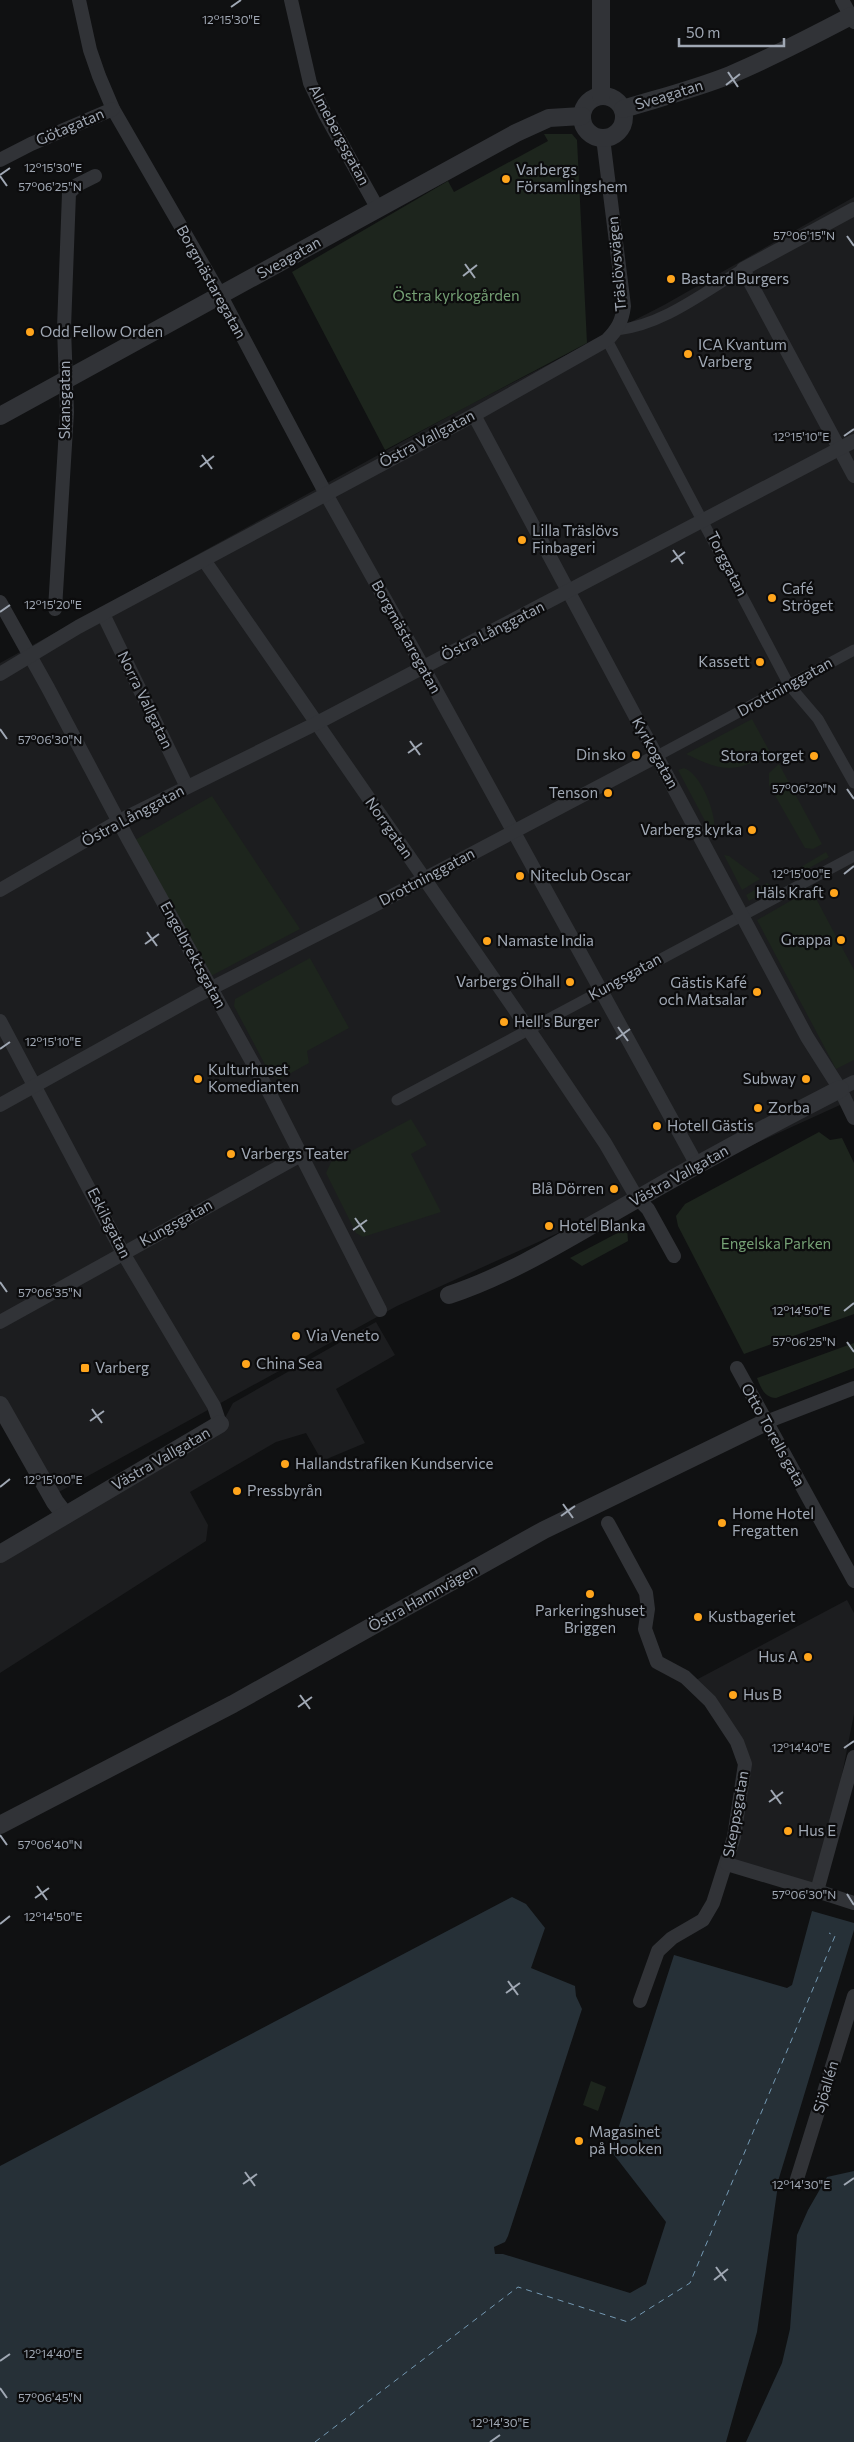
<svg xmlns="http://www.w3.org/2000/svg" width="854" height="2442" font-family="Commissioner,sans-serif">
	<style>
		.built { fill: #1c1d1f }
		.green { fill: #1d251d }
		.water { fill: #263037 }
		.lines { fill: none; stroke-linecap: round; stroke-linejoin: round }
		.ferry { stroke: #7499b3; stroke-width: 1; stroke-dasharray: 6 5; stroke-linecap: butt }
		.pedestrian { stroke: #313337; stroke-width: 11 }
		.minor { stroke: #313337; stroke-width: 14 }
		.tertiary { stroke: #313337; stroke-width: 18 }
		.ticks { fill: none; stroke: #a0a8b4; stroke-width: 2 }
		.poi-dot { fill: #ffa51c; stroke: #0c0c0d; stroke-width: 2 }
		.labels { text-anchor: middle; stroke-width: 4.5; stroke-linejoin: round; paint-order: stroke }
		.street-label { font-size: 15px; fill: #a0a8b4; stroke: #0c0c0d }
		.poi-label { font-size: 15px; fill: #a0a8b4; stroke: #0c0c0d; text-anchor: start }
		.park-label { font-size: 15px; fill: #75a175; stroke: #0c0c0d }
		.ticks-label { font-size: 12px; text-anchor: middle; fill: #a0a8b4; stroke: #0c0c0d; stroke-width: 4.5; stroke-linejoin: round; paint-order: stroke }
	</style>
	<rect width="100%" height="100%" fill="#101112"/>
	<!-- built -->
	<g class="built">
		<polygon points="854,197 854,1104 851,1100 397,1306 48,1498 0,1409 0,663 469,405 664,305"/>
		<polygon points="376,1322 395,1355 336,1389 365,1443 322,1461 306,1433 276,1442 190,1492 208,1525 206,1541 0,1673 0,1561 219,1429 233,1403"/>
		<polygon points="847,1600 854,1613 854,1714 836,1805 813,1884 734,1861 748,1793 748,1769 696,1680"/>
	</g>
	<!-- green -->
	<g class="green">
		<polygon points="544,134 572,134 577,140 587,343 385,450 292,272 448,181 454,192 548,141"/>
		<path d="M752,719L771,754C735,773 722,772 686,754Z"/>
		<polygon points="779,764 822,844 813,849 805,848 769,785 769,773"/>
		<path d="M684,768C701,773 720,820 713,836L678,770Z"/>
		<polygon points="212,796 300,929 211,976 135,840"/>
		<polygon points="826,852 829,857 800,873 801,867"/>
		<polygon points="724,855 729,856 760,879 742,890"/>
		<polygon points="767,883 774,887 749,901 746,895"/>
		<polygon points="811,889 854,970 854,1060 836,1069 757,920"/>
		<polygon points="310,958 349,1028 307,1051 309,1063 280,1079 271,1076 234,1006 235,999"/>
		<polygon points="411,1119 427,1145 411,1154 441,1212 363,1237 356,1233 326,1173 331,1162"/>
		<polygon points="819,1132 830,1140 842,1138 854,1163 854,1314 744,1354 678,1226 676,1216 685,1204"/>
		<polygon points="627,1228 628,1241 582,1266 570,1258"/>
		<path d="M854,1343V1368L776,1398C764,1397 761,1388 757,1378Z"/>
		<polygon points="591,2081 606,2087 598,2111 583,2105"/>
	</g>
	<!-- water -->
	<g class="water">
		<polygon points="512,1897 526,1904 545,1928 531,1968 575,1986 576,1996 582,2009 508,2236 505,2242 494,2247 495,2254 503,2254 630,2293 646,2284 666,2222 611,2151 674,1955 787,1988 792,1985 812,1911 854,1923 854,1930 779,2178 757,2332 726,2442 0,2442 0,2166"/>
		<polygon points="854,2171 854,2442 746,2442 782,2363 790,2329 797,2235 808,2210 827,2177"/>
	</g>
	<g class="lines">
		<!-- ferry -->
		<polyline class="ferry" points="315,2442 518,2287 628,2322 690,2283 835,1936 829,1933"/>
		<!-- pedestrian -->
		<g class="pedestrian">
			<path d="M617,330C663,325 704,292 743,269"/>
			<polyline points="607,340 789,685 818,719 854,783"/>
			<polyline points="657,756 854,650"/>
			<polyline points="397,1100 854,856"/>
		</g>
		<!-- minor -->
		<g class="minor">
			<polyline points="79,0 90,50 99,76 113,109 221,296 326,494 423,667 697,1165"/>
			<polyline points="291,0 310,83 325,114 378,209"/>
			<polyline points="842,0 854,22"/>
			<polyline points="0,160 31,144 113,109"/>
			<polyline points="854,209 743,269 854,476"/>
			<polyline points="474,415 807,1037 840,1089 854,1118"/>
			<polyline points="204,560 529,1030 605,1143 637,1198 648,1209 674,1256"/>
			<polyline points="0,602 48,688 128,839 270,1094 380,1310"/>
			<polyline points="55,609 67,412 64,328 69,193 77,185 95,176"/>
			<polyline points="103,614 187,787"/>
			<path d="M0,674L78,627L474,415L607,340C618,329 622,321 624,306L603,138"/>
			<polyline points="0,890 119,821 317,723 854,441"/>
			<polyline points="0,1021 123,1253 214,1406 220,1424"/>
			<polyline points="840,1089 854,1082"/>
			<polyline points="0,1105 198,995 371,907 657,756"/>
			<polyline points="0,1322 301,1155"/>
			<polyline points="737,1368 854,1581"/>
			<polyline points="766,1422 854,1388"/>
			<polyline points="608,1523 646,1593 648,1609 645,1629 657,1662 685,1677 710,1701 737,1742 745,1764 734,1837 713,1903 703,1920 672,1938 658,1951 640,2001"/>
			<polyline points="854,1757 817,1891 854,1903"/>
			<polyline points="727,1864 817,1891"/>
			<polyline points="797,2179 854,1996"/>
		</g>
		<!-- tertiary -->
		<g class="tertiary">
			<circle cx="603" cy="117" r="21"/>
			<polyline points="601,96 601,0"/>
			<path d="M623,109C659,98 695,89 730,75C771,58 811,37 851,16"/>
			<polyline points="0,416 516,133 549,118 582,116"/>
			<path d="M449,1295C516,1273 578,1232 639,1198C705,1160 772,1124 840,1089"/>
			<polyline points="0,1405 55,1502 65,1515"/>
			<polyline points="0,1554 220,1424"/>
			<polyline points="0,1825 233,1704 544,1530 766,1422"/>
		</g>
	</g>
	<!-- ticks -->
	<path class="ticks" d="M231,7L241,0M728,72L738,87M726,85L740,74M0,175L10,168M0,176L7,186M847,236L854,246M465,264L475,278M463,276L477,265M844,436L854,429M202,455L212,469M200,467L214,456M673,550L683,564M671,562L685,552M0,612L10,605M0,729L7,739M410,741L420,755M408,753L422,743M847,789L854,799M844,874L854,866M147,932L157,946M145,944L159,934M618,1027L628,1041M616,1039L630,1029M0,1049L10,1042M355,1218L365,1232M353,1230L367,1220M0,1282L7,1292M844,1311L854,1303M847,1342L854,1352M92,1409L102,1423M90,1421L104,1411M0,1487L10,1479M563,1504L573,1518M561,1516L575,1506M300,1695L310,1709M298,1707L312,1697M844,1748L854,1741M771,1790L781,1804M769,1802L783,1792M0,1835L7,1845M37,1886L47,1900M847,1894L854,1905M35,1898L49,1888M0,1924L10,1916M508,1981L518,1995M506,1993L520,1983M245,2172L255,2186M243,2184L257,2174M844,2185L854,2178M716,2267L726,2281M714,2280L728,2269M0,2361L10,2354M0,2388L7,2398M490,2442L500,2435"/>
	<!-- markers -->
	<g class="poi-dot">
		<circle cx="506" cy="179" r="5"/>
		<circle cx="671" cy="279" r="5"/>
		<circle cx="30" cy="332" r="5"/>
		<circle cx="688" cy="354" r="5"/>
		<circle cx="522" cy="540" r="5"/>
		<circle cx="772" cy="598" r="5"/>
		<circle cx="760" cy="662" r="5"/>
		<circle cx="636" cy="755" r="5"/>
		<circle cx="814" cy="756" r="5"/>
		<circle cx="608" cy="793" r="5"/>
		<circle cx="752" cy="830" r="5"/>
		<circle cx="520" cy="876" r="5"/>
		<circle cx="834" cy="893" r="5"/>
		<circle cx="841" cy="940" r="5"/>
		<circle cx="487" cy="941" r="5"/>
		<circle cx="570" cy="982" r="5"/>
		<circle cx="757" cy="992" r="5"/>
		<circle cx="504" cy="1022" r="5"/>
		<circle cx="198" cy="1079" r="5"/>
		<circle cx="806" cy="1079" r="5"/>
		<circle cx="758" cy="1108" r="5"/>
		<circle cx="657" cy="1126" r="5"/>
		<circle cx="231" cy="1154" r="5"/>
		<circle cx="614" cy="1189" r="5"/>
		<circle cx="549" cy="1226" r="5"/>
		<circle cx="296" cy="1336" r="5"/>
		<circle cx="246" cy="1364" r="5"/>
		<rect x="80" y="1363" width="10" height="10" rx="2.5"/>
		<circle cx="285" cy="1464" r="5"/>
		<circle cx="237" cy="1491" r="5"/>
		<circle cx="722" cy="1523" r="5"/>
		<circle cx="590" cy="1594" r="5"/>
		<circle cx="698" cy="1617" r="5"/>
		<circle cx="808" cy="1657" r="5"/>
		<circle cx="733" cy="1695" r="5"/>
		<circle cx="788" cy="1831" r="5"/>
		<circle cx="579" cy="2141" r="5"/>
	</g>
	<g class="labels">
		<!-- street labels -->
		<g class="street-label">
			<text transform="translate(669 95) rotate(-17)" y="5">Sveagatan</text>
			<text transform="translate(70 127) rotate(-23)" y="5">Götagatan</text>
			<text transform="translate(339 135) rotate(62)" y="5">Almebergsgatan</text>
			<text transform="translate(289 258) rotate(-29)" y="5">Sveagatan</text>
			<text transform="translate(617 264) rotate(-95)" y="5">Träslövsvägen</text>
			<text transform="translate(211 282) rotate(61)" y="5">Borgmästaregatan</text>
			<text transform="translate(65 400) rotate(-90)" y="5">Skansgatan</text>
			<text transform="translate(427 439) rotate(-28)" y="5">Östra Vallgatan</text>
			<text transform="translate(727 564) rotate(63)" y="5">Torggatan</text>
			<text transform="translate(493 631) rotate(-27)" y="5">Östra Långgatan</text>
			<text transform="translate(406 637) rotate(61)" y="5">Borgmästaregatan</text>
			<text transform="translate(785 687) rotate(-29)" y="5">Drottninggatan</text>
			<text transform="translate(145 700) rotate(64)" y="5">Norra Vallgatan</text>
			<text transform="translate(655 753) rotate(61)" y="5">Kyrkogatan</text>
			<text transform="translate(133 816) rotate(-28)" y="5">Östra Långgatan</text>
			<text transform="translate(389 828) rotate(55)" y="5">Norrgatan</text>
			<text transform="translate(427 877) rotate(-28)" y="5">Drottninggatan</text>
			<text transform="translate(193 955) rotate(61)" y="5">Engelbrektsgatan</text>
			<text transform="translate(625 977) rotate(-29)" y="5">Kungsgatan</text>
			<text transform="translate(679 1176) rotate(-29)" y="5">Västra Vallgatan</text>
			<text transform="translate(109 1223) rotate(63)" y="5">Eskilsgatan</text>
			<text transform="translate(176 1223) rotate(-29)" y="5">Kungsgatan</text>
			<text transform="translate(773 1435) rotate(61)" y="5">Otto Torells gata</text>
			<text transform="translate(161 1459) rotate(-30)" y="5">Västra Vallgatan</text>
			<text transform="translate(423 1598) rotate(-29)" y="5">Östra Hamnvägen</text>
			<text transform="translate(736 1814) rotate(-80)" y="5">Skeppsgatan</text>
			<text transform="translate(826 2087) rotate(-73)" y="5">Sjöallén</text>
		</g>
		<!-- poi labels -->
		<g class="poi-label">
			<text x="516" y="175">Varbergs<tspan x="516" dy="17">Församlingshem</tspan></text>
			<text x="681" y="284">Bastard Burgers</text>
			<text x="40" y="337">Odd Fellow Orden</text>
			<text x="698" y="350">ICA Kvantum<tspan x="698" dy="17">Varberg</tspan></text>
			<text x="532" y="536">Lilla Träslövs<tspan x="532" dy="17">Finbageri</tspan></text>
			<text x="782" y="594">Café<tspan x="782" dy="17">Ströget</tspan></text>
			<text x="750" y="667" text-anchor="end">Kassett</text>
			<text x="626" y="760" text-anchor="end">Din sko</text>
			<text x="804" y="761" text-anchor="end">Stora torget</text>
			<text x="598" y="798" text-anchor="end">Tenson</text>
			<text x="742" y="835" text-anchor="end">Varbergs kyrka</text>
			<text x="530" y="881">Niteclub Oscar</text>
			<text x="824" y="898" text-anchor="end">Häls Kraft</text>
			<text x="831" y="945" text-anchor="end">Grappa</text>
			<text x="497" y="946">Namaste India</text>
			<text x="560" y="987" text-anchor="end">Varbergs Ölhall</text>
			<text x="747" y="988" text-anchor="end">Gästis Kafé<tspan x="747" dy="17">och Matsalar</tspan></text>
			<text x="514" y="1027">Hell's Burger</text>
			<text x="208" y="1075">Kulturhuset<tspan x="208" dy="17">Komedianten</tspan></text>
			<text x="796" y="1084" text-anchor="end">Subway</text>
			<text x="768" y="1113">Zorba</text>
			<text x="667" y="1131">Hotell Gästis</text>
			<text x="241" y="1159">Varbergs Teater</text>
			<text x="604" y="1194" text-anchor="end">Blå Dörren</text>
			<text x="559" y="1231">Hotel Blanka</text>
			<text x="306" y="1341">Via Veneto</text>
			<text x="256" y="1369">China Sea</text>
			<text x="95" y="1373">Varberg</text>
			<text x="295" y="1469">Hallandstrafiken Kundservice</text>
			<text x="247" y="1496">Pressbyrån</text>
			<text x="732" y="1519">Home Hotel<tspan x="732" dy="17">Fregatten</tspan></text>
			<text x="590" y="1616" text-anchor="middle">Parkeringshuset<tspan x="590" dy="17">Briggen</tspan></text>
			<text x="708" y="1622">Kustbageriet</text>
			<text x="798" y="1662" text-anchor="end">Hus A</text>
			<text x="743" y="1700">Hus B</text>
			<text x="798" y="1836">Hus E</text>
			<text x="589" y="2137">Magasinet<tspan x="589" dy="17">på Hooken</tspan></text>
		</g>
		<!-- park labels -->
		<g class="park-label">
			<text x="456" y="301">Östra kyrkogården</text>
			<text x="776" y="1249">Engelska Parken</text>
		</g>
	</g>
	<g class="ticks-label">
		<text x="231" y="24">12°15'30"E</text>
		<text x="53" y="172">12°15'30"E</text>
		<text x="50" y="191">57°06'25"N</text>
		<text x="804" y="240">57°06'15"N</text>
		<text x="801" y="441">12°15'10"E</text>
		<text x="53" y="609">12°15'20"E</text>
		<text x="50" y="744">57°06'30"N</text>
		<text x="804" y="793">57°06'20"N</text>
		<text x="801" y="878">12°15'00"E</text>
		<text x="53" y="1046">12°15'10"E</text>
		<text x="50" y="1297">57°06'35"N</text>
		<text x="801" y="1315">12°14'50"E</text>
		<text x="804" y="1346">57°06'25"N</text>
		<text x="53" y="1484">12°15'00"E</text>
		<text x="801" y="1752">12°14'40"E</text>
		<text x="50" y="1849">57°06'40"N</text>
		<text x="804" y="1899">57°06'30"N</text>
		<text x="53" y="1921">12°14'50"E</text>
		<text x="801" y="2189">12°14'30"E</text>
		<text x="53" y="2358">12°14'40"E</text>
		<text x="50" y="2402">57°06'45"N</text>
		<text x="500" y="2427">12°14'30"E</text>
	</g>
	<!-- scale -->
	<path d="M679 38v8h105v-8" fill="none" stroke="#a0a8b4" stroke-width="2.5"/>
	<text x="686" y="38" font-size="15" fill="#a0a8b4" stroke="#0c0c0d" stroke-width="4" paint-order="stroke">50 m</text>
</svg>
